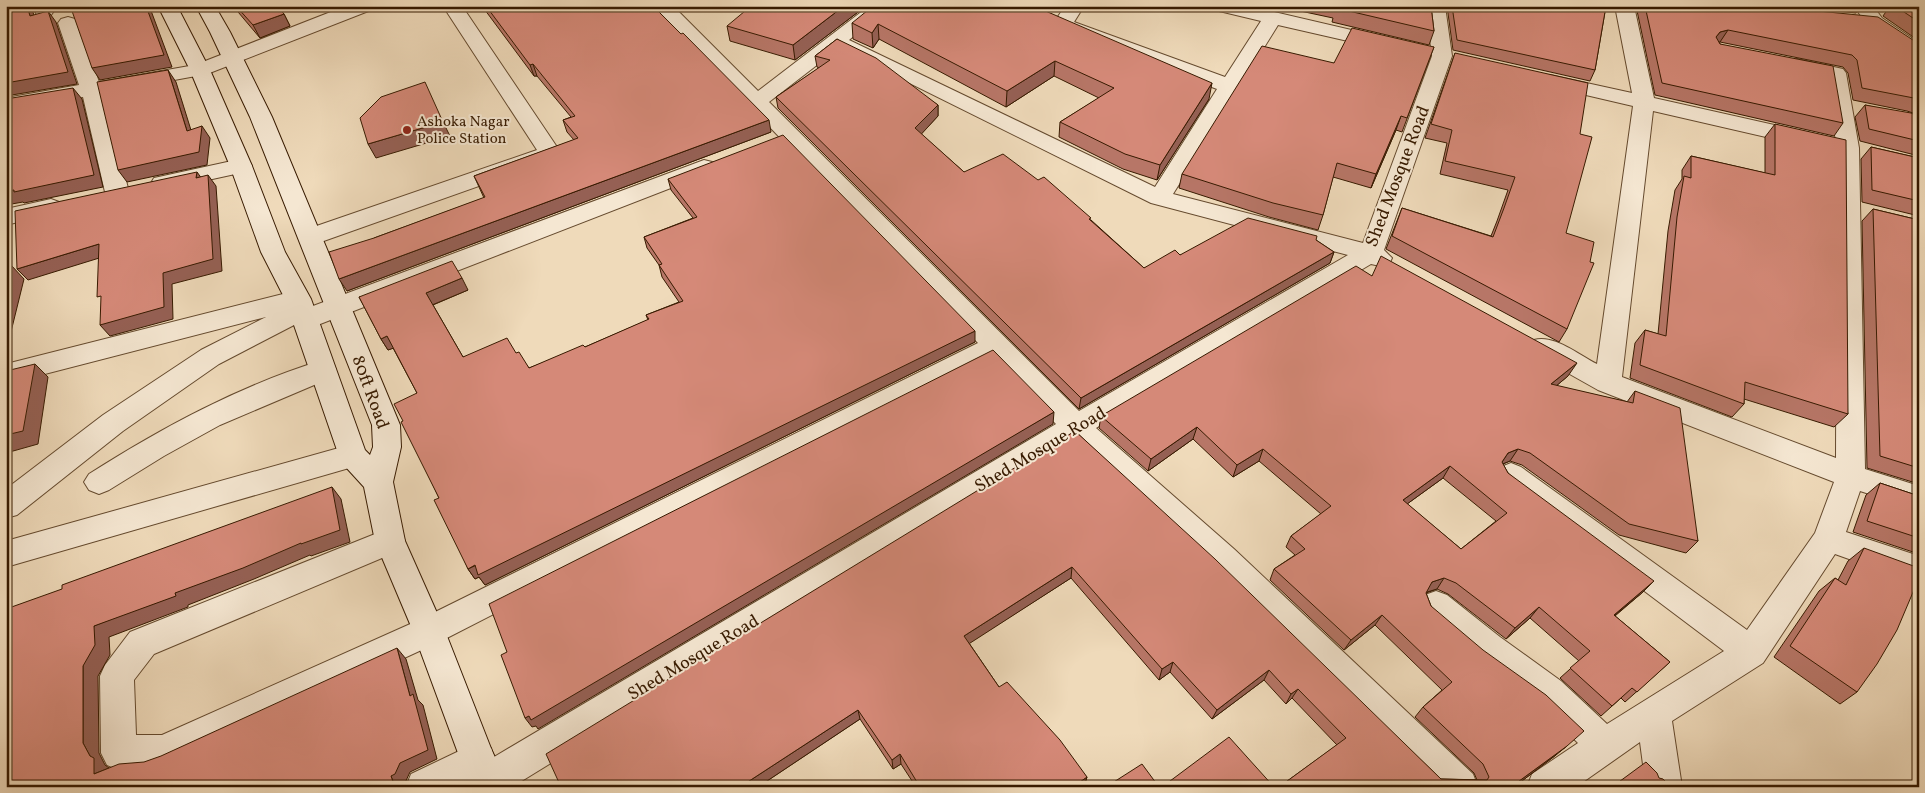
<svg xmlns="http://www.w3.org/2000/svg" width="1925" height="793" font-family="Vollkorn,serif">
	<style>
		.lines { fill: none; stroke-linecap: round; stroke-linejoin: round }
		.street-casing { stroke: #654a2e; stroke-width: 2 }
		.secondary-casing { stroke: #371a00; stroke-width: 2 }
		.street { fill: #f5e7d2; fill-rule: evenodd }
		.secondary { fill: #f5e7d2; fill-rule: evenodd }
		.wall { fill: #b77667; stroke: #371a00; fill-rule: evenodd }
		.shaded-wall { fill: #956054; stroke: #371a00 }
		.building { fill: #d58978; stroke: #371a00; fill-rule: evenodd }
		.poi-dot { fill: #8f2418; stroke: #f5e7d2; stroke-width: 2 }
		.labels { text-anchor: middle; stroke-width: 4; stroke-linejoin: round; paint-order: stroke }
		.far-poi-label { font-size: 15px; fill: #371a00; stroke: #f5e7d2; text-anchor: start }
		.street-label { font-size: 18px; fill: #371a00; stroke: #f5e7d2 }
	</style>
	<rect width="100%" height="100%" fill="#efdaba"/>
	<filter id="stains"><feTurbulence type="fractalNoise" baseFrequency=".004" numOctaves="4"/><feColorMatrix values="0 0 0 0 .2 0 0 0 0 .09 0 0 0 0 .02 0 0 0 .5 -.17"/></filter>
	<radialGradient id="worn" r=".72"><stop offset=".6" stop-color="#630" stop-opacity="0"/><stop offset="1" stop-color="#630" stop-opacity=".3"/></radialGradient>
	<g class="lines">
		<!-- street casing -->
		<g class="street-casing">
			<g id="street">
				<polygon points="33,6 52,6 54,11 51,15 44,17 37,15"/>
				<polygon points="346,6 373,6 371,10 207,74 103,93 129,192 125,197 117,199 109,197 105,192 83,97 6,110 6,98 79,85 58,23 61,19 68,17 75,19 78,23 99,82 195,65"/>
				<polygon points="443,6 462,6 561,153 558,158 318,243 310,245 302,243 298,237 302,231 537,150"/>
				<path d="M653,6H673L758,91L869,6H890L849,40L1155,187L1217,89L1056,28L1053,24L1065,6H1084L1074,22L1225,77L1261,21L1215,10L1213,6H1248L1390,39L1393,43L1390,47L1383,49L1278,25L1173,194L1363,243L1432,56L1426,6H1445L1452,56L1384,250L1392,258L1389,264L1380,266L1371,264L1096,428L1234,549L1473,774L1478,787H1434L1212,569L1074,441L512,787H472L471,782L462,787H406L411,774L478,742L491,748L494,757L1056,424L993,359L441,641L175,764C155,773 127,774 107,765L101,753L100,676L105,665L130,632L390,528L401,532L405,541L401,550L154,654L134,680L136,735H162L417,621L978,343ZM839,48L1151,203L1348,255L1079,411L769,102Z"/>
				<path d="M1615,6H1634L1654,98L1805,132L1813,134L1816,139L1813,144L1805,146L1653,111L1622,377L1836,458L1837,148L1826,77L1790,69L1787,65L1790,61L1797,59L1843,69L1846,73L1859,148L1865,469L1919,486V510L1860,491L1846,532L1919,556V584L1835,554L1763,663L1672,721L1682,787H1646L1640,742L1576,787H1527L1532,774L1578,743L1537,703L1476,659L1425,615L1420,605L1425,595L1436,591L1447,595L1500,637L1561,681L1607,724L1724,651L1501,483L1496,475L1501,467L1511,463L1521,467L1747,630L1815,533L1834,482L1598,390L1534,354L1530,347L1534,340C1554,334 1579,355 1597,364L1633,106L1543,85L1540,81L1543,77L1550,75L1632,93Z"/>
				<polygon points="1854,6 1873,6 1882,18 1919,43 1919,58 1912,56 1868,26"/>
				<polygon points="241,159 249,161 252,166 249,171 162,190 154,188 151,183 154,178"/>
				<polygon points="704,160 712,162 715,167 712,172 315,326 306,328 296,324 219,364 123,431 17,515 6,518 6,489 103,415 201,350 266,317 6,384 6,364 295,291 304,294 307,301 311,303 313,306"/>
				<polygon points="51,199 59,202 63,207 59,212 6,225 6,209"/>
				<path d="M323,360L333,363L336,370L333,377L220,425L164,456L109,490L99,494L89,490L84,482L89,474C163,427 239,386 323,360Z"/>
				<polygon points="353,444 363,448 367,456 363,464 6,567 6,541"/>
			</g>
		</g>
		<!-- secondary casing -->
		<g class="secondary-casing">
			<polygon id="secondary" points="158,6 177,6 210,70 252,166 285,252 311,299 365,450 370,455 373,447 372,425 250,117 210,32 196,6 215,6 230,32 272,117 400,425 401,447 393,482 405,541 445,631 492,751 509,787 472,787 465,772 413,631 375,541 364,487 343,464 339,456 285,299 261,252 230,166 190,70"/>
		</g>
		<!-- street -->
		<use href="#street" class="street"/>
		<!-- secondary -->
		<use href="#secondary" class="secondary"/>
	</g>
	<!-- wall -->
	<g class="wall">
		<polygon points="233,6 277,6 284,14 290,26 260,38"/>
		<polygon points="482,6 653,6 771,132 347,291 374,238 484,198 474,176 574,140 567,132 563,120 571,117 537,76 534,76"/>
		<polygon points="866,6 795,60 730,41 727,26"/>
		<polygon points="1043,6 1041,9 1209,99 1157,180 1123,169 1059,137 1060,122 1099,98 1054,76 1006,107 879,39 873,48 853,39 852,23"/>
		<polygon points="1277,6 1431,6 1434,31 1429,45 1332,22 1333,18"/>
		<polygon points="1447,6 1606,6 1595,70 1590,81 1453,50"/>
		<polygon points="1636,6 1768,6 1919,44 1919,115 1907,111 1853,100 1848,73 1843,67 1720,42 1719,42 1720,44 1843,123 1834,136 1655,95"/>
		<polygon points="1794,6 1860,6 1856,13"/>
		<polygon points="1890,6 1919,6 1919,41 1883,16"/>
		<polygon points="837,39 938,105 938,116 921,134 964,172 1091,220 1144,268 1180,255 1316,240 1334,252 1330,263 1079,409 778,108 776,97 819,68 817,67 815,56"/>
		<polygon points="1434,47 1402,132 1396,130 1371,188 1333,177 1323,215 1318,230 1269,217 1179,188 1182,174 1334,63"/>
		<polygon points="1455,53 1566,233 1567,329 1559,342 1386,249 1402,208 1491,236 1497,221 1508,190 1440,174 1447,143 1425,138"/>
		<polygon points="1865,105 1919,117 1919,156 1860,141 1855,117"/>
		<polygon points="1775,124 1848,414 1834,427 1744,399 1744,404 1732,417 1630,378 1635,343 1645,330 1658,334 1668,231 1675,190 1682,179 1682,170 1691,156 1765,173 1765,137"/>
		<polygon points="1871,147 1919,158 1919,216 1862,202 1861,159"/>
		<polygon points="668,179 975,342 485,585 479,577 475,579 468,569 439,498 403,421 417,393 393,348 388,350 381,339 359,297 468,290 433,305 463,357 516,353 529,368 585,347 648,320 646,315 679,302 662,277 659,265 647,248 644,237 693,218 671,190"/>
		<polygon points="1873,209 1919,220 1919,484 1867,468 1862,221"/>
		<path d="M1372,276L1568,376L1556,386L1627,402L1635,391L1698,541L1686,553L1619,535L1522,465L1510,461L1503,464L1508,473L1643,592L1615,616L1670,662L1625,702L1621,698L1601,716L1560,678L1579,661L1530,618L1506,639L1448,594L1437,589L1426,593L1431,606L1556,755L1514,787H1279L1337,745L1292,698L1286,704L1264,680L1212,719L1170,672L1159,680L1071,578L969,643L999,687L1087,777L1084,787H916L901,764L893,769L860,719L758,787H561L1075,431L1441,779L1477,780L1474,773L1415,717L1423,707L1442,690L1375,625L1344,650L1270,580L1274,569L1295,555L1286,547L1291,536L1321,514L1259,461L1233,477L1193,439L1148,471L1099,428L1101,416ZM1443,478L1496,521L1461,549L1407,504Z"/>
		<polygon points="1880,483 1919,496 1919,554 1853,532 1866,495"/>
		<polygon points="1864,548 1857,692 1840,704 1774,657 1819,591 1835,578 1838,580 1848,561"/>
	</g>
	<!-- shaded-wall -->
	<g class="shaded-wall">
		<polygon points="27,6 31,6 38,28 30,16"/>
		<polygon points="146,6 149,6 150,8 172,67 100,80 92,68"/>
		<polygon points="844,6 866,6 795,60 793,45"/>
		<polygon points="1032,6 1043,6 1031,21"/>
		<polygon points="48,11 56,22 77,84 6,96 6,83"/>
		<polygon points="284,14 290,26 260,38 253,25"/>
		<polygon points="878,24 879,39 873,48 872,33"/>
		<polygon points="1728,30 1720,42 1712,44 1716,37 1720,32"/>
		<polygon points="1055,61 1054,76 1006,107 1007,91"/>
		<polygon points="533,64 537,76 534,76 530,65"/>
		<polygon points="168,70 176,82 195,143 187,131"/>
		<polygon points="1212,83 1209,99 1157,180 1160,165"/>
		<polygon points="73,88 82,99 103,187 24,203 23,202 6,205 6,191"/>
		<polygon points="938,105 938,116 916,140 915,128"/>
		<polygon points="1401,116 1396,130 1371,188 1376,174"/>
		<polygon points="769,120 771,132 347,291 339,279"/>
		<polygon points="443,122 450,136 376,158 368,144"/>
		<polygon points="202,126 210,138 207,165 127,182 118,170"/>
		<polygon points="197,172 205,183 196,178"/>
		<polygon points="208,175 216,186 222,271 172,284 173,319 110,336 100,325 163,273"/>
		<polygon points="99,244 109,255 28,280 17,269"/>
		<polygon points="1334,252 1330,263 1079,409 1081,398"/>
		<polygon points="11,265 24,279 6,352 6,283"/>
		<polygon points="462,278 468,290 432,305 426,293"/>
		<polygon points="975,331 975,342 485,585 479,577 475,579 468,569"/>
		<polygon points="387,336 394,348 388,350 381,339"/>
		<polygon points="1577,363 1568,376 1543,397 1551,384"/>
		<polygon points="35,364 48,377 38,444 6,453 6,435"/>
		<polygon points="1054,412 1053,424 538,729 536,726 532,727 525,718"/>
		<polygon points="1197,427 1193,439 1148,471 1151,459"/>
		<polygon points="1263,449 1259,461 1233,477 1237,465"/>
		<polygon points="1518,449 1510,461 1500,465 1508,453"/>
		<polygon points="1450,466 1443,478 1396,512 1403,500"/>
		<polygon points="332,487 341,499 350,542 311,556 310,555 254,579 188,605 188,607 109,637 110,655 98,676 99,753 105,765 109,768 94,774 90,756 83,743 83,666 94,626 175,593"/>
		<polygon points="1072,567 1071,578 964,647 964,636"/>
		<polygon points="1444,578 1437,589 1424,593 1432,582"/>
		<polygon points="1654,581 1643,592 1603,625 1614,615"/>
		<polygon points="1539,607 1530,618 1506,639 1515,628"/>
		<polygon points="1382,615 1375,625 1344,650 1351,640"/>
		<polygon points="397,648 406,659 418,700 423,705 437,759 410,772 405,783 402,785 402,787 395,787 391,776 410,696"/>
		<polygon points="1173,662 1170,672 1159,680 1162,669"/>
		<polygon points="1269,670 1264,680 1212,719 1217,710"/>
		<polygon points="1298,689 1292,698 1286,704 1291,694"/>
		<polygon points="858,710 860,719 758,787 740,787"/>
		<polygon points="1567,746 1556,755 1514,787 1511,787"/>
		<polygon points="900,754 901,764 893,769 892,760"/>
		<polygon points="1087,777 1084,786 1073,787"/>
	</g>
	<!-- building -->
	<g class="building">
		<polygon points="6,6 27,6 30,16 48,11 68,72 6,83"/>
		<polygon points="68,6 146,6 164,55 92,68 72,11"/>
		<polygon points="236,6 277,6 284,14 253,25"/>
		<polygon points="486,6 653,6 681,34 683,33 769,120 339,279 329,252 374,238 485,197 474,176 578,138 563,120 575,116 533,64 530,65"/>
		<polygon points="751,6 844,6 793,45 727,26"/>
		<polygon points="873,6 1034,6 1212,83 1160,165 1125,154 1060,122 1114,88 1055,61 1007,91 878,24 872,33 852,23"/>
		<polygon points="1337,6 1431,6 1434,31 1336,8"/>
		<polygon points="1452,6 1606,6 1595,70 1457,40"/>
		<polygon points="1645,6 1768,6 1878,17 1919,44 1919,99 1862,88 1857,60 1852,55 1728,30 1720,32 1716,37 1720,44 1833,66 1843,123 1662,83"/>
		<polygon points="1895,6 1919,6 1919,22"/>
		<polygon points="1352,28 1434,47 1407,118 1401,116 1376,174 1337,163 1323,215 1273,203 1182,174 1262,46 1334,63"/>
		<polygon points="837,39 876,58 938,105 915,128 964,172 1003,154 1038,180 1044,177 1091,218 1089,219 1144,268 1175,250 1180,255 1248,218 1317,236 1316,240 1334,252 1081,398 776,97 830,60 815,56"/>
		<polygon points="1455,53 1588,83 1580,134 1592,137 1566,233 1594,242 1590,262 1594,263 1567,329 1392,236 1402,208 1493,237 1504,208 1515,177 1445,161 1452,130 1431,124"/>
		<polygon points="168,70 187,131 202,126 199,152 118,170 97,82"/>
		<polygon points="425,82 443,122 368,144 360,118 381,97"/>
		<polygon points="73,88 94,175 14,192 14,190 6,191 6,99"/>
		<polygon points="1865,105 1911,113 1919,117 1919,141 1869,129"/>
		<polygon points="1775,124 1846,140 1848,414 1745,382 1744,404 1640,365 1645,330 1666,336 1677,217 1684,176 1691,178 1691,156 1775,175"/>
		<polygon points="783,135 975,331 478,575 475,565 468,569 434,500 439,498 401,422 403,421 394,404 417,393 387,336 381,339 359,297 452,261 462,278 426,293 463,357 507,338 516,353 519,352 529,368 583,345 585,347 649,319 646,315 683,301 659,265 662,264 644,237 697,217 668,179"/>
		<polygon points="1871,147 1919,158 1919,201 1872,190"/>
		<polygon points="197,172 196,178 208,175 213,259 163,273 164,307 100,325 101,296 97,297 99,244 17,269 15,211"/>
		<polygon points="1873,209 1919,220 1919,468 1880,456"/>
		<path d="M1381,256L1577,363L1551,384L1633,403L1635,391L1680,408L1698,541L1629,524L1530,453L1518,449L1508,453L1502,462L1508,473L1654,581L1614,615L1670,662L1637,692L1632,688L1612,706L1570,668L1590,651L1539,607L1515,628L1456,583L1444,578L1432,582L1426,593L1431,606L1483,650L1546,695L1584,731L1567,746L1511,787H1495L1494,785L1492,787H1279L1346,738L1298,689L1291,694L1269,670L1217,710L1173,662L1162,669L1072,567L964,636L999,687L1007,682L1060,740L1087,777L1073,787H920L900,754L892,760L858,710L740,787H561L546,754L1075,431L1215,559L1441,779L1487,780L1489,777L1483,764L1423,707L1452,682L1382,615L1351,640L1274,569L1305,549L1291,536L1331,506L1263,449L1237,465L1197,427L1151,459L1101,416L1356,266L1372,276ZM1450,466L1507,513L1461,549L1403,500Z"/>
		<polygon points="11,265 6,283 6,266"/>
		<polygon points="993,350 1054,412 531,720 529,716 525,718 501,655 507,652 489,604"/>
		<polygon points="35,364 23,431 6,435 6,371"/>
		<polygon points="1880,483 1919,496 1919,538 1867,521"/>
		<polygon points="332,487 340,530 301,544 301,543 243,568 175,593 176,596 94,626 95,645 83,666 83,743 90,756 94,758 94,774 119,764 144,762 161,756 397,648 410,696 413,694 428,750 400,763 395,774 391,776 395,787 6,787 6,609 62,589 62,585"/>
		<polygon points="1864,548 1919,568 1919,578 1897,630 1877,664 1857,692 1790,646 1835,578 1846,585"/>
		<polygon points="1229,737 1274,787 1162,787"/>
		<polygon points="1646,762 1657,773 1659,778 1663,779 1671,787 1612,787"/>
		<polygon points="1142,764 1159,787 1106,787"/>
	</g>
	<!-- markers -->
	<circle class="poi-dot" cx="407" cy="130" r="5"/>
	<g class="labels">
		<!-- far-poi labels -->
		<g class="far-poi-label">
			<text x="417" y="126">Ashoka Nagar<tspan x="417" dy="17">Police Station</tspan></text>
		</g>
		<!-- street labels -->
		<g class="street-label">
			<text transform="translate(1397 176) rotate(-69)" y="6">Shed Mosque Road</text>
			<text transform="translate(371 392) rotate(70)" y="6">80ft Road</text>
			<text transform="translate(1040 449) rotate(-31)" y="6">Shed Mosque Road</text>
			<text transform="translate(693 657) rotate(-31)" y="6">Shed Mosque Road</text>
		</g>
	</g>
	<!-- margin -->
	<rect width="1925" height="793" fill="none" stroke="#efdaba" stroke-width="25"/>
	<rect x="8" y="8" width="1910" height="778" fill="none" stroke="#371a00" stroke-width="2.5"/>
	<rect x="12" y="12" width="1900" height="768" fill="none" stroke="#371a00"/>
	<rect width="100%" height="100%" filter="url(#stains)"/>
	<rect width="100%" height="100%" fill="url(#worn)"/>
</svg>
